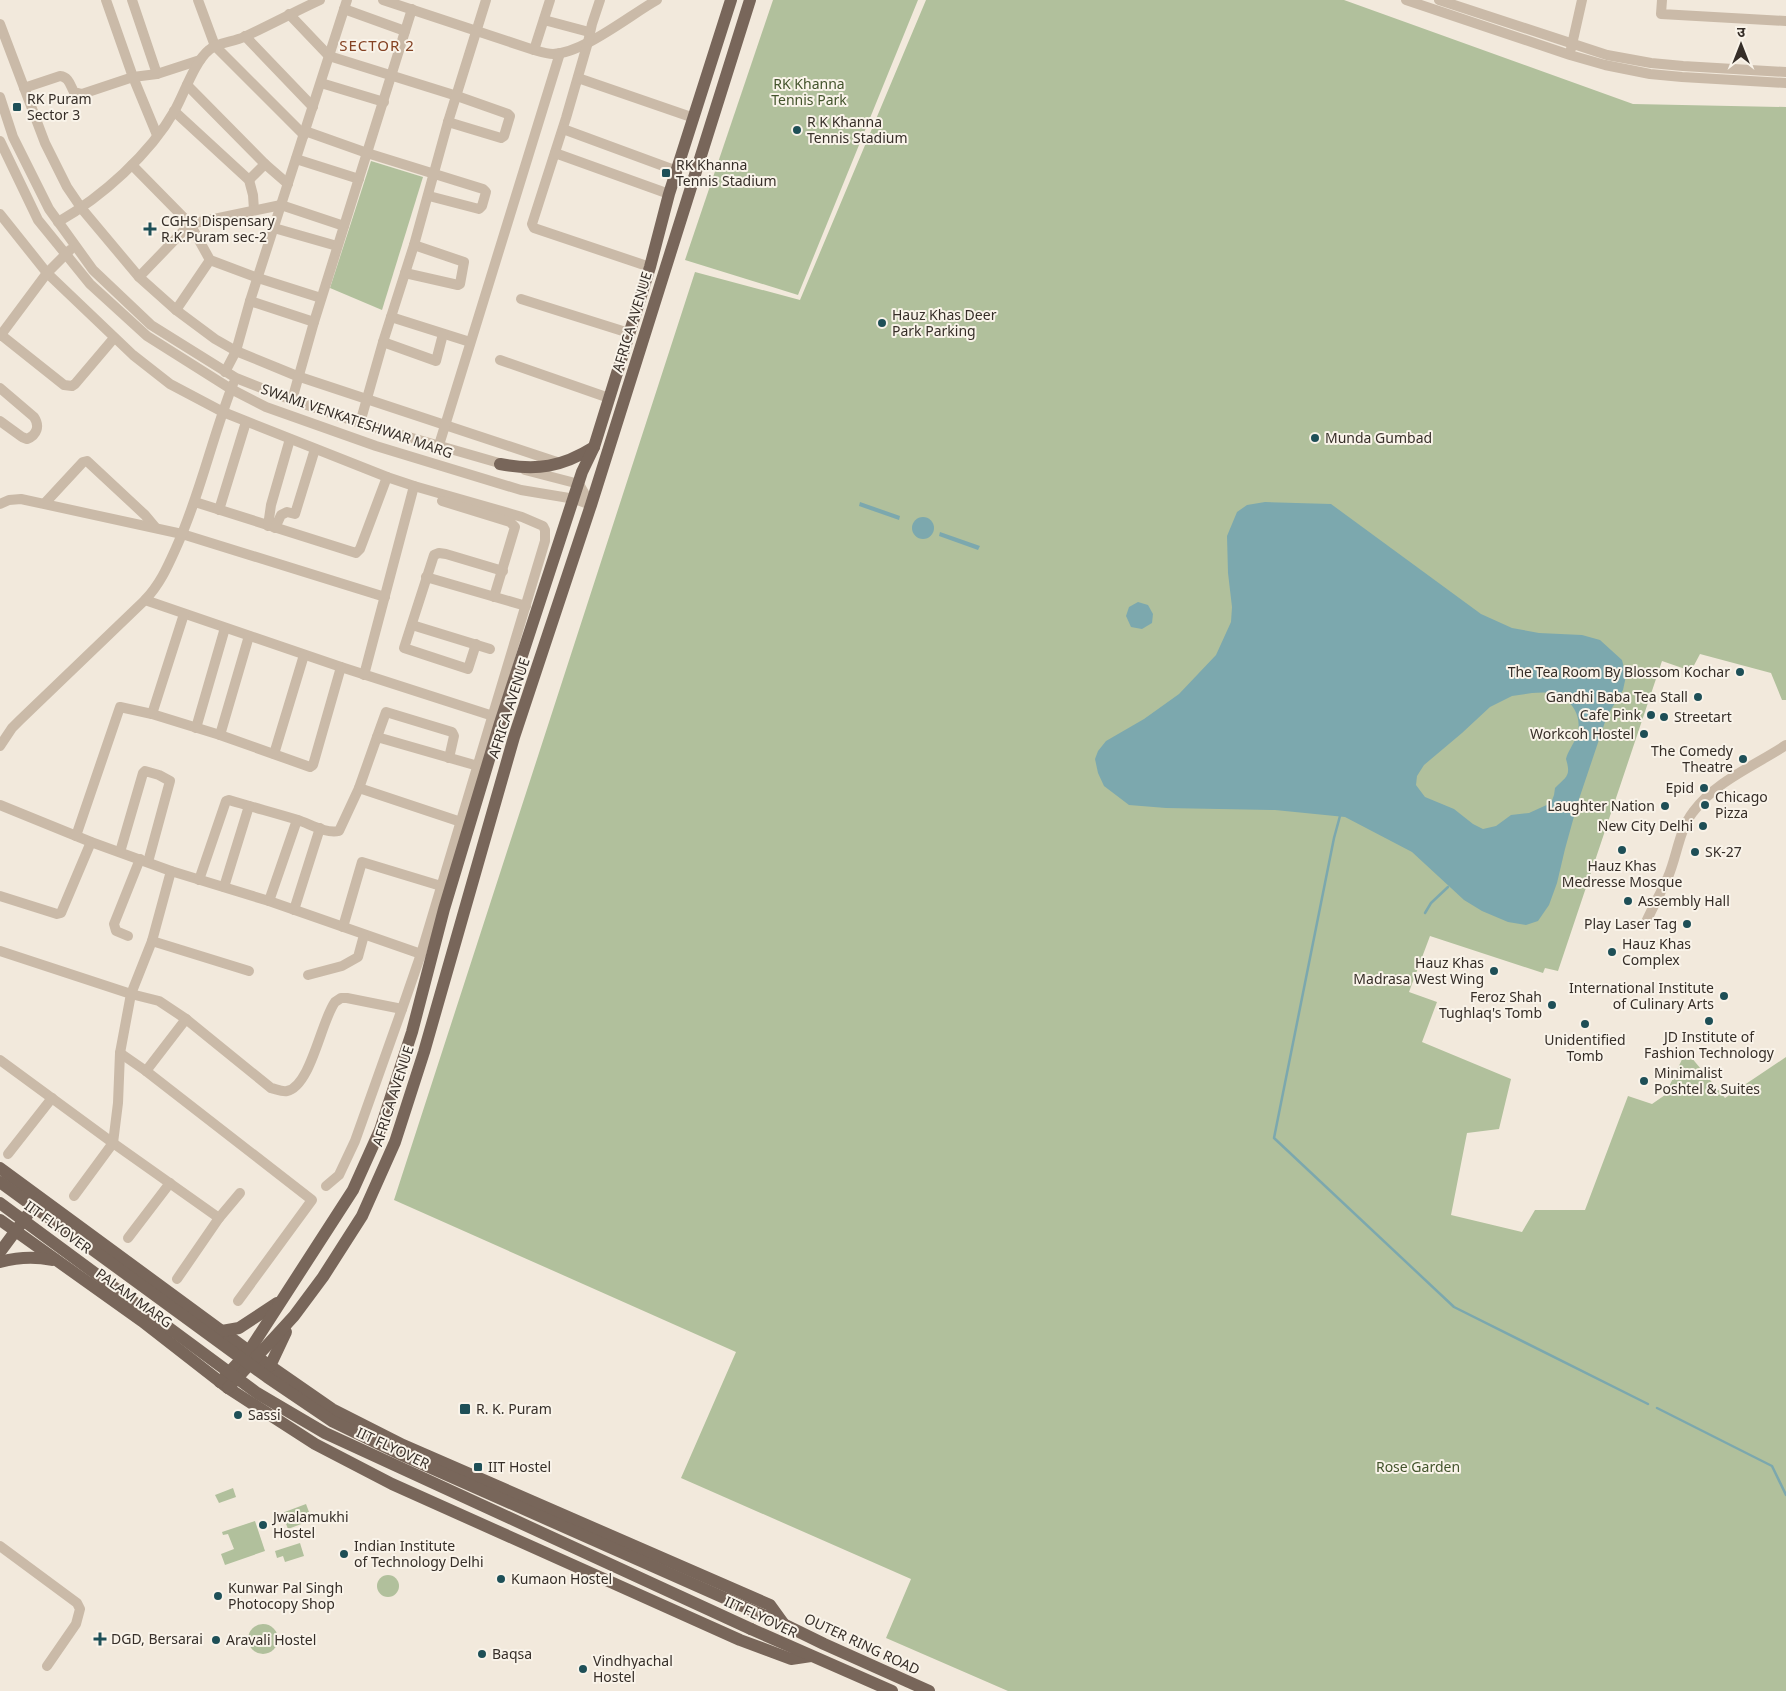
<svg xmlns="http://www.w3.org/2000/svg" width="1786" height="1691" font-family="'Noto Sans','Noto Sans Devanagari',sans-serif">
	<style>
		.green { fill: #b1c09c }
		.water { fill: #7ca8ae; fill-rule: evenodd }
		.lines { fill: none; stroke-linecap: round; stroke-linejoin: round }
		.stream { stroke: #7ca8ae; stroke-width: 2.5 }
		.minor { stroke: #cabaa8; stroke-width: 10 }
		.major { stroke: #78665a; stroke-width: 12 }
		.major-bridge { stroke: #78665a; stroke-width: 12 }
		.poi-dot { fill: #1e4f57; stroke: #f9f3e9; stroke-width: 2 }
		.labels { text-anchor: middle; stroke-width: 4; stroke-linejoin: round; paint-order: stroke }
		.park-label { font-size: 14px; fill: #43542c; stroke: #f9f3e9 }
		.poi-label { font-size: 14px; fill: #362e28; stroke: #f9f3e9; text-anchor: start }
		.street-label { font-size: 14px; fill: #362e28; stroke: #f9f3e9 }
		.neighbourhood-label { font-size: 15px; letter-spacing: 1px; fill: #844223; stroke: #f9f3e9 }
	</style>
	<rect width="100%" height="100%" fill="#f2e9dc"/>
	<!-- green -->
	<g class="green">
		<polygon points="773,0 918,0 798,295 685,260"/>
		<polygon points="926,0 1344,0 1633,104 1786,107 1786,700 1782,700 1771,673 1700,654 1691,671 1662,661 1558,971 1545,968 1543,973 1430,936 1409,992 1437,1002 1422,1042 1511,1079 1499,1129 1467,1133 1451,1215 1522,1232 1535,1210 1585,1210 1628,1096 1652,1104 1665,1095 1686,1051 1725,1098 1786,1057 1786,1691 1008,1691 886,1638 911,1579 681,1478 736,1352 394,1200 695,272 800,300"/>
		<polygon points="371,161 423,177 382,310 330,288"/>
		<polygon points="233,1488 236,1497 219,1503 215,1495"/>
		<polygon points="306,1504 312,1520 288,1529 282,1513"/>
		<polygon points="255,1521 265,1551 225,1565 221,1554 234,1549 228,1534 223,1535 222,1532"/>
		<polygon points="300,1543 304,1556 285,1562 283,1556 277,1558 275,1551"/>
		<circle cx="388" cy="1586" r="11"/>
		<circle cx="263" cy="1639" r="15"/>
	</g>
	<!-- water -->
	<g class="water">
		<polygon points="860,502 900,516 899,520 859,506"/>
		<path d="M1265,502L1331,504L1481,614L1512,628L1539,633L1582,635L1600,640L1622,660L1626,676L1623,690L1607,716L1578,802L1565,849L1557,883L1549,905L1538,921L1526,925L1508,922L1482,911L1464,900L1412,852L1345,817L1275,810L1166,808L1129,805L1104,786L1098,773L1095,759L1098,751L1106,741L1144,719L1179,694L1216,655L1231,622L1232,607L1228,573L1227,536L1237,512L1247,505ZM1532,693C1537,693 1543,692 1548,693C1570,695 1585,716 1576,738C1573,745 1568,751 1566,759C1571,776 1567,776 1555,788L1554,795L1551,803L1529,813L1511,815L1496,826L1483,829L1473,824L1454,809L1425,797L1416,785L1417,776L1424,765L1462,733L1490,707L1512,696Z"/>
		<circle cx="923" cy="528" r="11"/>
		<polygon points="940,532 980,546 978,550 939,536"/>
		<polygon points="1138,602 1148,605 1153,614 1152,623 1142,629 1131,627 1126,616 1129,607"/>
	</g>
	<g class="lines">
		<!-- stream -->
		<g class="stream">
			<polyline points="1340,816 1334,838 1274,1138 1454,1307 1648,1404"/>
			<polyline points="1425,913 1431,903 1448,887"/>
			<polyline points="1657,1408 1772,1466 1786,1495"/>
		</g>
		<!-- minor -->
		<g class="minor">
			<polyline points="106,0 133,77 157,74 200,60"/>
			<polyline points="132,0 157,74"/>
			<polyline points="198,0 215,46 304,135"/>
			<path d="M383,0L534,50C541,52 547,54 553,54C584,53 630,15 657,0"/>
			<polyline points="600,0 592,24 588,42 566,118 532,224 534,228 650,267"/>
			<polyline points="1406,0 1570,55 1605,65 1650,74 1682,77 1786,83"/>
			<polyline points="1439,0 1607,55 1651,63 1683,66 1786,72"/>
			<polyline points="1662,0 1661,14 1786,21"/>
			<polyline points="344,9 405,31"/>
			<polyline points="289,14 329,56 457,96 508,114 510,116 504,136 501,138 448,122"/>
			<polyline points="544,20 589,32"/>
			<polyline points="0,24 45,143 67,187 82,209 139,277 176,310 215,339 236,351 297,376 560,463"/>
			<polyline points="245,36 313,107"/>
			<polyline points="1571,49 1582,0"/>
			<polyline points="534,50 550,0"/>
			<polyline points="578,78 694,118"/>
			<polyline points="321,83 384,102"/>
			<polyline points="187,85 265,164 288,184"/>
			<path d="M24,88L60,76C69,77 70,85 74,92L82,94L133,77L157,135"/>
			<polyline points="0,97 13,137 49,209 93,270 151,325 236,378 292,400 360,423 506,465"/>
			<polyline points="174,111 249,180 253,195 254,210"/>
			<polyline points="563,129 677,171"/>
			<polyline points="305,131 367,153 483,189 486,192 482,206 479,209 429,196"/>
			<polyline points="0,141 38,220 90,284 147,336 231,389 266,407 376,446 521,490 575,499 591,505"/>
			<polyline points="555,153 669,194"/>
			<polyline points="296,159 359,179"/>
			<polyline points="132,165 190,224 210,260 258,278 321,298"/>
			<polyline points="249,180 265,164"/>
			<polyline points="0,214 47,273 133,355 170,384 223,412 387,477 414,486 522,517 543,526 545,530 545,541 421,954 402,1009 355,1141 339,1175 326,1186"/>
			<path d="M58,222C102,197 150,154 175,110C184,94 195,61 209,50C218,42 233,42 244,37C270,25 294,12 320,0"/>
			<polyline points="274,228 337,246"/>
			<polyline points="405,273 458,285 460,284 464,262 414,245"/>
			<polyline points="139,277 190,224 281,205 344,226"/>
			<polyline points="521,299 629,333"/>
			<polyline points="250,301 314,322"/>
			<polyline points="176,310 210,260"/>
			<polyline points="391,317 470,342"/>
			<polyline points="1,335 64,385 72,386 75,384 114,338"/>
			<polyline points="0,336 47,273 70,250"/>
			<polyline points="383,342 436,361 443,334"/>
			<polyline points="500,360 609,398"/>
			<polyline points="225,372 236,351 250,301 347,0"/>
			<path d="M0,388L34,417C40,426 37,435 27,439L22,437L0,421"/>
			<polyline points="292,400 314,322 412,9"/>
			<polyline points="360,423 383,342 414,245 448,122 486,0"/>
			<polyline points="439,445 560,53"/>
			<polyline points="525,470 579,484 591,505"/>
			<polyline points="442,501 510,522 515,527 494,597"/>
			<polyline points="195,502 356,553 360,549 387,477"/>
			<polyline points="45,503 83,462 87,461 145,515 155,527"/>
			<polyline points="0,504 9,500 21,499 182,534 385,597"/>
			<polyline points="219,510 246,422"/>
			<polyline points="268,526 271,505 290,439"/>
			<polyline points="275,528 281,515 287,512 295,514 315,449"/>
			<polyline points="426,577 526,606"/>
			<polyline points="145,600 341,667 493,716"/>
			<polyline points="412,625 490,649"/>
			<polyline points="476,644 468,669 404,648 434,555 439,553 446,554 503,571"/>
			<polyline points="364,675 414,486"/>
			<polyline points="152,714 184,614"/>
			<polyline points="196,728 225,628"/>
			<polyline points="220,735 249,636"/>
			<polyline points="377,737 386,712 452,732 454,736 449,758"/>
			<path d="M0,746L12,728L20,720L145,600C160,584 167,568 176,548C200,495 212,438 233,384"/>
			<polyline points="274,754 304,655"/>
			<polyline points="359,788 461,822"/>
			<polyline points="0,805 91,842 171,871 269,901 421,954"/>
			<polyline points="76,836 120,707 152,714 220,735 310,767 313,765 341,667"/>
			<polyline points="120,852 143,773 145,771 159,775 170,781 148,862"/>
			<path d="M199,880L226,801L229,800C252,807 275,813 298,820C310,824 326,834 339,831L359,788L377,737L478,766"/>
			<polyline points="224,887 249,806"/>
			<polyline points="0,896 57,914 61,913 91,842"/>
			<polyline points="269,901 297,820"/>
			<polyline points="294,910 320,828"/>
			<path d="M1646,922C1653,907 1661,892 1668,877C1677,856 1679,830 1693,812C1716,781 1754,766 1786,745"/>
			<polyline points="343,927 362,862 441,886"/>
			<polyline points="128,936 116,931 114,924 140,859"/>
			<polyline points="152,941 249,971"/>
			<polyline points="0,951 131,994 159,1001 186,1019"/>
			<polyline points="308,975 342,966 358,957 364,935"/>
			<polyline points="120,1053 146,1071 312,1200 238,1301"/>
			<polyline points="0,1060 113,1143 219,1218"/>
			<path d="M146,1071L186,1019L271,1088C276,1089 282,1092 287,1091C311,1086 321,1021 335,1002L341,998H347L402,1009"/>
			<polyline points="8,1154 52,1098"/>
			<polyline points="74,1196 113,1143 118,1103 120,1053 131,994 152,941 171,871"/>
			<polyline points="128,1238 170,1183"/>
			<polyline points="177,1279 219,1218 240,1193"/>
			<polyline points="0,1546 77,1603 80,1609 76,1624 47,1666"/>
		</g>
		<!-- major -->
		<g class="major">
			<path d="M500,464C537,471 562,467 594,447"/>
			<polyline points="0,1168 257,1357 332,1409 403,1445 770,1605 783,1623"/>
			<polyline points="0,1220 142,1321 228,1388 315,1444 392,1484 740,1640 791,1659 811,1656"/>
			<polyline points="0,1252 40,1198"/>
			<path d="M0,1262C18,1257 34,1256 52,1260"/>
			<polyline points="222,1331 239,1328 277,1303"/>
			<polyline points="270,1366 286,1332"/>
			<polyline points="220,1382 249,1351 353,1190 380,1130 412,1032 444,909 500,723 582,472 594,447 650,267 669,194 731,0"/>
			<polyline points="228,1388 294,1316 323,1277 362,1216 395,1142 424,1052 514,737 591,505 750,0"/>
			<polyline points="777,1621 824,1644 929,1691"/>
			<polyline points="751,1629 892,1691"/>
		</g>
		<!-- major-bridge -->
		<g class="major-bridge">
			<polyline points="0,1182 267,1377 332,1421 402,1455 765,1616"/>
			<polyline points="0,1203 257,1393 325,1433 751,1629"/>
		</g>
	</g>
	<!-- markers -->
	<g class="poi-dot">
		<rect x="12" y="102" width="10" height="10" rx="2.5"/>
		<circle cx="797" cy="130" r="5"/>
		<rect x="661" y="168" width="10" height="10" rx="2.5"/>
		<path d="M147.5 221.5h5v5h5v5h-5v5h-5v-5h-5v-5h5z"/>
		<circle cx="882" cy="323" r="5"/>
		<circle cx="1315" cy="438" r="5"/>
		<circle cx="1740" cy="672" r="5"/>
		<circle cx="1698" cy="697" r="5"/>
		<circle cx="1651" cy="715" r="5"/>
		<circle cx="1664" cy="717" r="5"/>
		<circle cx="1644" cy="734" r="5"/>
		<circle cx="1743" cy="759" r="5"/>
		<circle cx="1704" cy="788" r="5"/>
		<circle cx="1705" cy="805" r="5"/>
		<circle cx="1665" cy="806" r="5"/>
		<circle cx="1703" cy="826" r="5"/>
		<circle cx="1622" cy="850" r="5"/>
		<circle cx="1695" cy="852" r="5"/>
		<circle cx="1628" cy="901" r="5"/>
		<circle cx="1687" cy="924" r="5"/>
		<circle cx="1612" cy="952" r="5"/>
		<circle cx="1494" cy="971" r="5"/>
		<circle cx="1724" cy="996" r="5"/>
		<circle cx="1552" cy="1005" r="5"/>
		<circle cx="1709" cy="1021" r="5"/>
		<circle cx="1585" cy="1024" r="5"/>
		<circle cx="1644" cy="1081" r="5"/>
		<rect x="459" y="1403" width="12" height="12" rx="2.5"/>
		<circle cx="238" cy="1415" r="5"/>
		<rect x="473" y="1462" width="10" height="10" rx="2.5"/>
		<circle cx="263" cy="1525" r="5"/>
		<circle cx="344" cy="1554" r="5"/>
		<circle cx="501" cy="1579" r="5"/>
		<circle cx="218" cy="1596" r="5"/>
		<path d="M97.5 1631.5h5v5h5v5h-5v5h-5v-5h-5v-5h5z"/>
		<circle cx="216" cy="1640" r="5"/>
		<circle cx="482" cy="1654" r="5"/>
		<circle cx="583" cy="1669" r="5"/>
	</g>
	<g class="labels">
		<!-- park labels -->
		<g class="park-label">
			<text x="809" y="89">RK Khanna<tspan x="809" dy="16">Tennis Park</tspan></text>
			<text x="1418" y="1472">Rose Garden</text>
		</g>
		<!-- poi labels -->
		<g class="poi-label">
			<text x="27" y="104">RK Puram<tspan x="27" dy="16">Sector 3</tspan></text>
			<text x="807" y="127">R K Khanna<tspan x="807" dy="16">Tennis Stadium</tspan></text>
			<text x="676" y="170">RK Khanna<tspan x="676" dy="16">Tennis Stadium</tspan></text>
			<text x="161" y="226">CGHS Dispensary<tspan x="161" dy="16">R.K.Puram sec-2</tspan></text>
			<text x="892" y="320">Hauz Khas Deer<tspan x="892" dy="16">Park Parking</tspan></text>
			<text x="1325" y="443">Munda Gumbad</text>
			<text x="1730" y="677" text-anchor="end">The Tea Room By Blossom Kochar</text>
			<text x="1688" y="702" text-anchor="end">Gandhi Baba Tea Stall</text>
			<text x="1641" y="720" text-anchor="end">Cafe Pink</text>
			<text x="1674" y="722">Streetart</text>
			<text x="1634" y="739" text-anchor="end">Workcoh Hostel</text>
			<text x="1733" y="756" text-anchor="end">The Comedy<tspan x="1733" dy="16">Theatre</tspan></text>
			<text x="1694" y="793" text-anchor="end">Epid</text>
			<text x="1715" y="802">Chicago<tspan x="1715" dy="16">Pizza</tspan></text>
			<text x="1655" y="811" text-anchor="end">Laughter Nation</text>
			<text x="1693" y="831" text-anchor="end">New City Delhi</text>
			<text x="1705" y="857">SK-27</text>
			<text x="1622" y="871" text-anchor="middle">Hauz Khas<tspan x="1622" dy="16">Medresse Mosque</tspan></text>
			<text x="1638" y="906">Assembly Hall</text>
			<text x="1677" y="929" text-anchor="end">Play Laser Tag</text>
			<text x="1622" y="949">Hauz Khas<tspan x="1622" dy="16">Complex</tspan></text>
			<text x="1484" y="968" text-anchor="end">Hauz Khas<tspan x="1484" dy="16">Madrasa West Wing</tspan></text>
			<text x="1714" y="993" text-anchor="end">International Institute<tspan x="1714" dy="16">of Culinary Arts</tspan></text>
			<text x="1542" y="1002" text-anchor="end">Feroz Shah<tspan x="1542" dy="16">Tughlaq's Tomb</tspan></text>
			<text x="1709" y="1042" text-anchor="middle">JD Institute of<tspan x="1709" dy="16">Fashion Technology</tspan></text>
			<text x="1585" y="1045" text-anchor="middle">Unidentified<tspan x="1585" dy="16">Tomb</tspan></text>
			<text x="1654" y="1078">Minimalist<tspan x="1654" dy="16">Poshtel &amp; Suites</tspan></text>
			<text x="476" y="1414">R. K. Puram</text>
			<text x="248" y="1420">Sassi</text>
			<text x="488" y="1472">IIT Hostel</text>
			<text x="273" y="1522">Jwalamukhi<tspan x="273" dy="16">Hostel</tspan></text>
			<text x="354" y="1551">Indian Institute<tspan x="354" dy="16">of Technology Delhi</tspan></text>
			<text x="511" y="1584">Kumaon Hostel</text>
			<text x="228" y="1593">Kunwar Pal Singh<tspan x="228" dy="16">Photocopy Shop</tspan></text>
			<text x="111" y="1644">DGD, Bersarai</text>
			<text x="226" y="1645">Aravali Hostel</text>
			<text x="492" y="1659">Baqsa</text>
			<text x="593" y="1666">Vindhyachal<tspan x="593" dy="16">Hostel</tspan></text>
		</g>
		<!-- street labels -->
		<g class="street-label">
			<text transform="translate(632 322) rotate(-73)" y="5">AFRICA AVENUE</text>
			<text transform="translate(357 421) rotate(19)" y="5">SWAMI VENKATESHWAR MARG</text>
			<text transform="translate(509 708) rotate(-72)" y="5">AFRICA AVENUE</text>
			<text transform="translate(393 1096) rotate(-72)" y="5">AFRICA AVENUE</text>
			<text transform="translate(58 1227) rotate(36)" y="5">IIT FLYOVER</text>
			<text transform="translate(134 1298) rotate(36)" y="5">PALAM MARG</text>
			<text transform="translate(393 1448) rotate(25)" y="5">IIT FLYOVER</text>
			<text transform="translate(761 1617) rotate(25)" y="5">IIT FLYOVER</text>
			<text transform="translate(862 1644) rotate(25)" y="5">OUTER RING ROAD</text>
		</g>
		<!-- neighbourhood labels -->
		<g class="neighbourhood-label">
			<text x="377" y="51">SECTOR 2</text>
		</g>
	</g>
	<!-- north arrow -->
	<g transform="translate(1741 45)" stroke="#f9f3e9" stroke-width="4" paint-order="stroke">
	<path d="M0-4L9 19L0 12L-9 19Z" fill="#362e28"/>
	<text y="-8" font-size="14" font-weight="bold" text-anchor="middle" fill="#362e28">उ</text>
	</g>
</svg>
